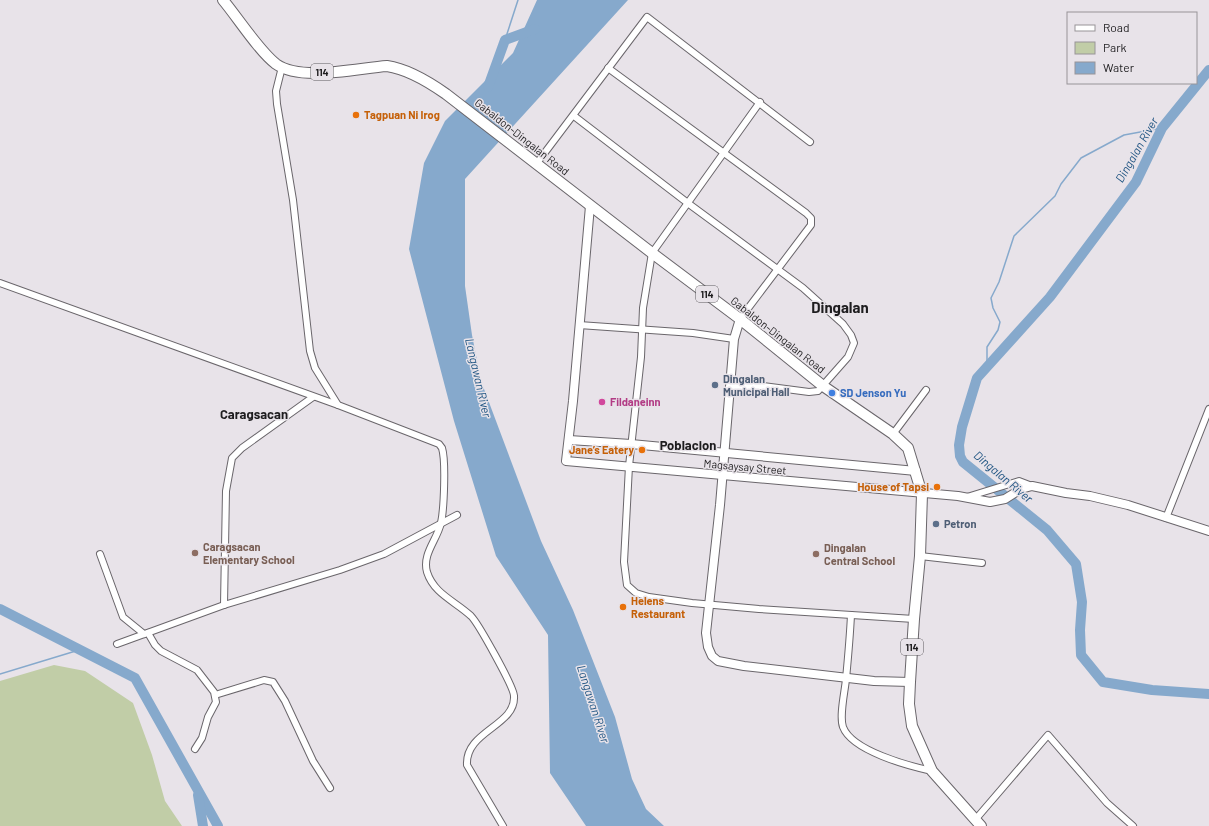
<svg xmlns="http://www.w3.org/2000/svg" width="1209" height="826" font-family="Barlow,sans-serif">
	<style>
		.green { fill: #c1cda7 }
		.water { fill: #86a9cc }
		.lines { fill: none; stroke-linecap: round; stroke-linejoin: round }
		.stream { stroke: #86a9cc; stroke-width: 1.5 }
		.river { stroke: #86a9cc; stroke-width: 10 }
		.minor-casing { stroke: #6a666b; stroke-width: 8 }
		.tertiary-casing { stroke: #6a666b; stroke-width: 10 }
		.primary-casing { stroke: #6a666b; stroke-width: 12 }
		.minor { stroke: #fff; stroke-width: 6 }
		.tertiary { stroke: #fff; stroke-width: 8 }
		.primary { stroke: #fff; stroke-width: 10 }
		.food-dot { fill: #e8710a; stroke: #e8e3e9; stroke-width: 1.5 }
		.service-dot { fill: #5c6f8a; stroke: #e8e3e9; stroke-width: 1.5 }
		.shop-dot { fill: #3f7fe0; stroke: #e8e3e9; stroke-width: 1.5 }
		.hotel-dot { fill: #d1479c; stroke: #e8e3e9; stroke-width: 1.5 }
		.education-dot { fill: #8d6e63; stroke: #e8e3e9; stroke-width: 1.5 }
		.labels { text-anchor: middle; stroke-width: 3; stroke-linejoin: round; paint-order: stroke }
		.shield { fill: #e8e3e9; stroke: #5b585c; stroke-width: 1 }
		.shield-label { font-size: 10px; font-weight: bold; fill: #1e1d1f }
		.food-label { font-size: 11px; font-weight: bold; fill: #c56008; stroke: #e8e3e9; text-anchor: start }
		.street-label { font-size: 11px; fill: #1e1d1f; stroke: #e8e3e9 }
		.service-label { font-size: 11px; font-weight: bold; fill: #4e5e75; stroke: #e8e3e9; text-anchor: start }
		.shop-label { font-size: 11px; font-weight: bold; fill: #366cbe; stroke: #e8e3e9; text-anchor: start }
		.hotel-label { font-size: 11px; font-weight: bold; fill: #b23c85; stroke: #e8e3e9; text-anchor: start }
		.education-label { font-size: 11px; font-weight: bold; fill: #785e54; stroke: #e8e3e9; text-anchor: start }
		.water-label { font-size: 12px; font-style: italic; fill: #1f5482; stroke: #e8e3e9 }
		.quarter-label { font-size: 13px; font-weight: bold; fill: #1e1d1f; stroke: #e8e3e9 }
		.district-label { font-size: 15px; font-weight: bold; fill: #1e1d1f; stroke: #e8e3e9 }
	</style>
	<rect width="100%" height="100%" fill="#e8e3e9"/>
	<!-- green -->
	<polygon class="green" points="54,665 85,671 133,703 152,755 165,801 182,826 0,826 0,681"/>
	<!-- water -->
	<polygon class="water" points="537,0 628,0 465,179 465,286 472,335 481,381 541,541 573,610 615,717 632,779 646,809 664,826 586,826 550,773 548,635 496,556 454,421 409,249 424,163 445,121 513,53"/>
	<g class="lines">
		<!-- stream -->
		<g class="stream">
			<polyline points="505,40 518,0"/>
			<polyline points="987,367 987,347 998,330 1000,322 993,308 991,298 999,282 1014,236 1055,196 1061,184 1081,158 1124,135 1162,128"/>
			<polyline points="0,674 79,650"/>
		</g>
		<!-- river -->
		<g class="river">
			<polyline points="1209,70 1162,128 1136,182 1050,297 977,378 962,427 959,445 960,456 963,462 1047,530 1076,564 1082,602 1080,630 1081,655 1103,682 1152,690 1209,694"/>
			<polyline points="488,87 505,40 535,29"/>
			<polyline points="0,609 135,678 218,826"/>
			<polyline points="198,795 203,826"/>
		</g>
		<!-- minor casing -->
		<g class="minor-casing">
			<g id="minor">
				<path d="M282,67L276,91L277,104L293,200L310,351L315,368L338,405L439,444L442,448C446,461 444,509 441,523C437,540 422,554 427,572C434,594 455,601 471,616C478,623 514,687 514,696C516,726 465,731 467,765L503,826"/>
				<polyline points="608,68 806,213 811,218 811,225 740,319"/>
				<polyline points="760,102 652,253 643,308 641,357 629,466 624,562 627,585 636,593 649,597 692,603 759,609 914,619"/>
				<polyline points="574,116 689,204 803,288 843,324 851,335 854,343 848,357 818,391 809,392 763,386 731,386"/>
				<polyline points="537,163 647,17 810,142"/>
				<polyline points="0,283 338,405"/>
				<polyline points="579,325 693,333 734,339"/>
				<polyline points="893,434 926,390"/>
				<polyline points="967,497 1019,481 1032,486"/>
				<polyline points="1166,518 1209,409"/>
				<polyline points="100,554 123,617 144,634"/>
				<polyline points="920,556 982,563"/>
				<polyline points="224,605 226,491 232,458 242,448 313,397"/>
				<path d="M851,615C850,636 848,658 846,679C845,691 839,716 843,727C852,751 909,766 932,771"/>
				<polyline points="148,633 155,645 161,651 197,670 214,692 216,702 208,717 202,738 195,749"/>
				<polyline points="117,644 224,605 340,570 384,554 457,515"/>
				<polyline points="215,695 264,680 273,682 285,701 313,761 330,788"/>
				<polyline points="975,820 1048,735 1107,803 1133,826"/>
			</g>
		</g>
		<!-- tertiary casing -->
		<g class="tertiary-casing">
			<g id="tertiary">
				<polyline points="590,206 573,401 566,461 958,496 990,502 1005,499 1021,489 1032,486 1066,493 1090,496 1128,505 1209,531"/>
				<polyline points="740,319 734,339 720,505 706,633 708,647 712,656 718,661 744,666 874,681 910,682"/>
				<polyline points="569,440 631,444 916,471"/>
			</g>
		</g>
		<!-- primary casing -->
		<g class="primary-casing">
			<path id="primary" d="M223,0C238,18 259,51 276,64C301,82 358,68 387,66C408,69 429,82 446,94L652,253L740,319L823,386L893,434L908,448L922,494L920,556L914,619L910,682L909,704L912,726L932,771L981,826"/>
		</g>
		<!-- minor -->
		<use href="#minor" class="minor"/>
		<!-- tertiary -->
		<use href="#tertiary" class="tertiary"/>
		<!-- primary -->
		<use href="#primary" class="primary"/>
	</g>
	<!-- markers -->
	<g class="food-dot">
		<circle cx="356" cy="115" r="4"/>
		<circle cx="642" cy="450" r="4"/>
		<circle cx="937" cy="487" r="4"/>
		<circle cx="623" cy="607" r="4"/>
	</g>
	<g class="service-dot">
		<circle cx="715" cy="385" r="4"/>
		<circle cx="936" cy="524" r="4"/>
	</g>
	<circle class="shop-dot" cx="832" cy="393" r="4"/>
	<circle class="hotel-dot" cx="602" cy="402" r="4"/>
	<g class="education-dot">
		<circle cx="195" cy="553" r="4"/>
		<circle cx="816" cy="554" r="4"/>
	</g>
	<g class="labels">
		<!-- shield labels -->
		<g class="shield">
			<rect x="311" y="64" width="22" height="16" rx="3"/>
			<rect x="696" y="286" width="22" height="16" rx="3"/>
			<rect x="901" y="639" width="22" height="16" rx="3"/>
		</g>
		<g class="shield-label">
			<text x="322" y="76">114</text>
			<text x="707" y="298">114</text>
			<text x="912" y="651">114</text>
		</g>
		<!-- food labels -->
		<g class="food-label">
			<text x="364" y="119">Tagpuan Ni Irog</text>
			<text x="634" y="454" text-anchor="end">Jane’s Eatery</text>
			<text x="929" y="491" text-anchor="end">House of Tapsi</text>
			<text x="631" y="605">Helens<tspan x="631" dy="13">Restaurant</tspan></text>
		</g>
		<!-- street labels -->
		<g class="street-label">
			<text transform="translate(522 137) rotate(38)" y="4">Gabaldon-Dingalan Road</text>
			<text transform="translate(778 335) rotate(38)" y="4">Gabaldon-Dingalan Road</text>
			<text transform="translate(745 467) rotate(5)" y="4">Magsaysay Street</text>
		</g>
		<!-- service labels -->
		<g class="service-label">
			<text x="723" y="383">Dingalan<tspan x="723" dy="13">Municipal Hall</tspan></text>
			<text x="944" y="528">Petron</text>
		</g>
		<!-- shop labels -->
		<g class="shop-label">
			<text x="840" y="397">SD Jenson Yu</text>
		</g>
		<!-- hotel labels -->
		<g class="hotel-label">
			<text x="610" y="406">Fildaneinn</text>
		</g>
		<!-- education labels -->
		<g class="education-label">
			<text x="203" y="551">Caragsacan<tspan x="203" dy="13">Elementary School</tspan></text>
			<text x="824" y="552">Dingalan<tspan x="824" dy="13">Central School</tspan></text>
		</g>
		<!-- water labels -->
		<g class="water-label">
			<text transform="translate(1137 150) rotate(-60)" y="4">Dingalan River</text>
			<text transform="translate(478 378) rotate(77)" y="4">Langawan River</text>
			<text transform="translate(1003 477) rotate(40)" y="4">Dingalan River</text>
			<text transform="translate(593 704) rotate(72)" y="4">Langawan River</text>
		</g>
		<!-- quarter labels -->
		<g class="quarter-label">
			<text x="254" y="419">Caragsacan</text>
			<text x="688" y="450">Poblacion</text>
		</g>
		<!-- district labels -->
		<g class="district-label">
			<text x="840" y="313">Dingalan</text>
		</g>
	</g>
	<!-- legend -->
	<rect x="1067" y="12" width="130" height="72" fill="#e8e3e9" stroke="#979498"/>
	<rect x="1075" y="25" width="20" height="6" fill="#ffffff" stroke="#979498"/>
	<text x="1103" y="32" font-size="12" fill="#1e1d1f">Road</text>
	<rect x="1075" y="42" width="20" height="12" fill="#c1cda7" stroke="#979498"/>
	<text x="1103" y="52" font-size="12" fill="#1e1d1f">Park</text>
	<rect x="1075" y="62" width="20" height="12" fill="#86a9cc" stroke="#979498"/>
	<text x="1103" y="72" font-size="12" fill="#1e1d1f">Water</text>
</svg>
